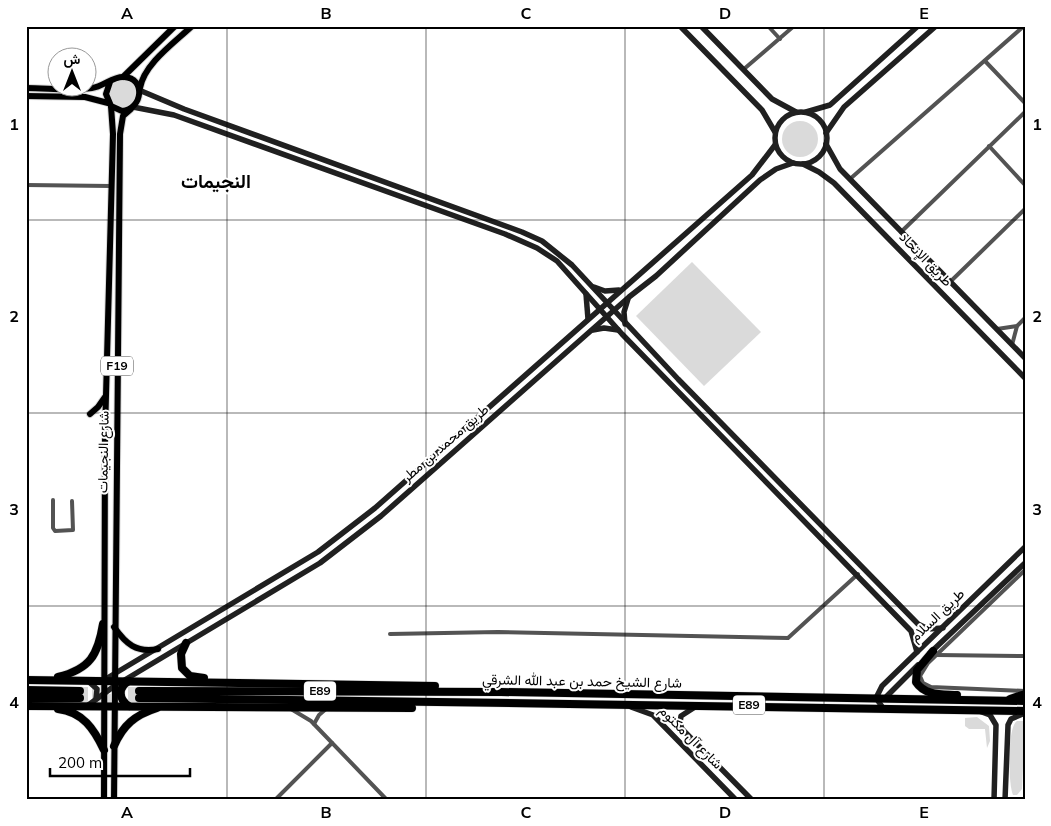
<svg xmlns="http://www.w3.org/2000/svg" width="1051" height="826" font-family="Mulish,Vazirmatn,sans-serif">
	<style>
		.grass { fill: #dadada }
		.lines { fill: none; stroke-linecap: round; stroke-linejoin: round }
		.highway-tunnel { stroke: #d9d9d9; stroke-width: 8; stroke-dasharray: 8 4; stroke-linecap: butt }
		.primary-casing { stroke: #dbdbdb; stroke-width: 8 }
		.highway-casing { stroke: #dbdbdb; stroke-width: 9 }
		.street { stroke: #535353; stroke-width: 4 }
		.secondary { stroke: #202020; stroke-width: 5.5 }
		.primary { stroke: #000; stroke-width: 6 }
		.highway { stroke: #000; stroke-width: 8 }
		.grid { fill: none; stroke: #000; stroke-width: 1; stroke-opacity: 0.55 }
		.labels { text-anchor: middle; stroke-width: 4; stroke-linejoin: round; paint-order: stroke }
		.shield { fill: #fff; stroke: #4c4c4c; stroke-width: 1 }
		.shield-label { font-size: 12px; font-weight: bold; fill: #000 }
		.street-label { font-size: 14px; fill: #000; stroke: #fff }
		.district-label { font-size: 19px; font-weight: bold; fill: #000; stroke: #fff }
		.neatline { fill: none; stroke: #000; stroke-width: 2 }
		.grid-label { font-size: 16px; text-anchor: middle; font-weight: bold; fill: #000 }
	</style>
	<rect width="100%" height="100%" fill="#fff"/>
	<!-- grass -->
	<g class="grass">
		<circle cx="123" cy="94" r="14"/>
		<circle cx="800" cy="139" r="18"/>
		<polygon points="692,262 761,332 704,386 636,316"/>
		<polygon points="977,717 989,726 990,741 987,748 985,729 969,729 965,726 965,718"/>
		<path d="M1017,721H1025L1022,789L1017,795H1013C1008,784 1007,727 1017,721Z"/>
	</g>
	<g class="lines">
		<!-- highway-tunnel -->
		<g class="highway-tunnel">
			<polyline points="80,691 104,691"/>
			<polyline points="116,691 139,691"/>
			<polyline points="80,698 139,698"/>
		</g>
		<!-- primary casing -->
		<g class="primary-casing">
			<g id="primary">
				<polyline points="123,77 175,26"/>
				<path d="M26,88C48,88 71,91 92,88C103,87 113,76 124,77C146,78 143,109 122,111L111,106L106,94L110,82"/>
				<path d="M140,88C144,64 174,43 192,26"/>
				<polyline points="26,96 85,97 108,103"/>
				<polyline points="90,414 98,407 105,397"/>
				<path d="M114,627C126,644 136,653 158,649"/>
				<polyline points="104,800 105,433 113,134 111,106"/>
				<polyline points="114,800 120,134 123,116 131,109"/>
			</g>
		</g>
		<!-- highway casing -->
		<g class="highway-casing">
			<g id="highway">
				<polyline points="186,643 181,654 182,668 190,676 204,678"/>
				<path d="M933,651L917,670L916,682C925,696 942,694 957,695"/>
				<path d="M58,677C90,669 98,655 103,624"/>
				<polyline points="26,680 435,686"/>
				<path d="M129,681C118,687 118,699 129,706"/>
				<polyline points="26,690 80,691"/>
				<polyline points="139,691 501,692 1025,701"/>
				<polyline points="26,698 80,698"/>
				<path d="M139,698C434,704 730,704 1025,711"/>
				<polyline points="1010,699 1025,694"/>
				<polyline points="26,706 412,708"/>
				<path d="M58,709C83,712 94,729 104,750"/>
				<path d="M114,746C123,725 135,715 157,708"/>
			</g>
		</g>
		<!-- street -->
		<g class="street">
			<polyline points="768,26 780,39"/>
			<polyline points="985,61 1025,103"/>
			<polyline points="744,69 794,26"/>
			<polyline points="989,146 1025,185"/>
			<polyline points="850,179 1024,26"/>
			<polyline points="26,185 111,186"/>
			<polyline points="901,232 1025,112"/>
			<polyline points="950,282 1025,209"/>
			<polyline points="997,329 1017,326 1025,318"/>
			<polyline points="1012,345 1017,326"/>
			<polyline points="53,500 53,528 55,531 73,530 72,501"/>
			<polyline points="1025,570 928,663 920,676 923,683 931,687 1025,691"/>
			<polyline points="390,634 498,632 788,638 858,574"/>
			<polyline points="937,655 1025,656"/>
			<polyline points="291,709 311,721 387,800"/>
			<polyline points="314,724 319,715 326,709"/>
			<polyline points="275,800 332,743"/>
		</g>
		<!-- secondary -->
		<g class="secondary">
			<polyline points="680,26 762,110 775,132"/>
			<polyline points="701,26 772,99 796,112"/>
			<polyline points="139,90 184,109 522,232 542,241 572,265 678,379 918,624 928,629 943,628"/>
			<polyline points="133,107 174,115 505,234 537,248 557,261 622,334 911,631 917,652"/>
			<circle cx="801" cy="138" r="26"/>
			<polyline points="806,112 830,105 918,26"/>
			<polyline points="826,133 844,107 936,26"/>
			<polyline points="826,144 840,169 1025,358"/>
			<polyline points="803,164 819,172 834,183 1025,378"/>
			<polyline points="594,287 605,291 619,290"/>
			<polyline points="586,294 588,319"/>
			<polyline points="625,324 624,312 628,299"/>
			<polyline points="593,330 604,328 618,330"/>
			<polyline points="930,653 1025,563"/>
			<polyline points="104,680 318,552 375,508 752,175 775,145"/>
			<polyline points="88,681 97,689 96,699"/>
			<polyline points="884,699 918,665"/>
			<polyline points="87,706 113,687 320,563 381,516 629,297 656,276 760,180 776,169 793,163"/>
			<polyline points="631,707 653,715 736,800"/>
			<polyline points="695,707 681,716 680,723 682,729 752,800"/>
			<polyline points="883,708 876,698 882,686 1025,547"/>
			<polyline points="979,711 990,715 996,725 994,800"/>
			<polyline points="1005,800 1008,725 1011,719 1025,713"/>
		</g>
		<!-- primary -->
		<use href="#primary" class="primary"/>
		<!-- highway -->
		<use href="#highway" class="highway"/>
	</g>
	<!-- grid -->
	<path class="grid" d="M227,26V800M426,26V800M625,26V800M824,26V800M26,220H1025M26,413H1025M26,606H1025"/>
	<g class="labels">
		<!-- shield labels -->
		<g class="shield">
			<rect x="101" y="356.5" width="32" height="19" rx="4"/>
			<rect x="304" y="681.5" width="32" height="19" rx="4"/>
			<rect x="733" y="695.5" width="32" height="19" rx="4"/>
		</g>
		<g class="shield-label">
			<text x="117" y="370">F19</text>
			<text x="320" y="695">E89</text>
			<text x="749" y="709">E89</text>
		</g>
		<!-- street labels -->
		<g class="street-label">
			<text transform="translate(926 259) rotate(46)" y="5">طريق اﻹتحاد</text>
			<text transform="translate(445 443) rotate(-41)" y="5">طريق محمد بن مطر</text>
			<text transform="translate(103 452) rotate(-89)" y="5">شارع النجيمات</text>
			<text transform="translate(937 615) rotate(-44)" y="5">طريق السلام</text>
			<text transform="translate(582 681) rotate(1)" y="5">شارع الشيخ حمد بن عبد الله الشرقي</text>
			<text transform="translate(691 737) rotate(45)" y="5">شارع آل مكتوم</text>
		</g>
		<!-- district labels -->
		<g class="district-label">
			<text x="216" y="188">النجيمات</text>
		</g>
	</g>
	<!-- border -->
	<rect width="1051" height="826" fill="none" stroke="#ffffff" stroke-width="55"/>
	<!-- north arrow -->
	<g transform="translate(72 72)"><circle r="24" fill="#ffffff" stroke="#999999"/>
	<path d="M0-4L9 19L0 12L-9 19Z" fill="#000000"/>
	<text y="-8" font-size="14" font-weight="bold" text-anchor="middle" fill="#000000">ش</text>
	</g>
	<!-- scale -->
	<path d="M50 768v8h140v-8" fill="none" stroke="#000000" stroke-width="2.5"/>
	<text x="58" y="768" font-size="15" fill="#000000" stroke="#ffffff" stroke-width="4" paint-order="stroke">200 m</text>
	<rect x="28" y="28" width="996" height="770" class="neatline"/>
	<g class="grid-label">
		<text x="127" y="19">A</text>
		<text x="326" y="19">B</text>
		<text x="526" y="19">C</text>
		<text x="725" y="19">D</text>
		<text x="924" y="19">E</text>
		<text x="14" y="130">1</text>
		<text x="1037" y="130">1</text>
		<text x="14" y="322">2</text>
		<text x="1037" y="322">2</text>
		<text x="14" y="515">3</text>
		<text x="1037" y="515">3</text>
		<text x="14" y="708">4</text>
		<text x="1037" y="708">4</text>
		<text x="127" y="818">A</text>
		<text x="326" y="818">B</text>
		<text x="526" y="818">C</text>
		<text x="725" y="818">D</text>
		<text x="924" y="818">E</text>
	</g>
</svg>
